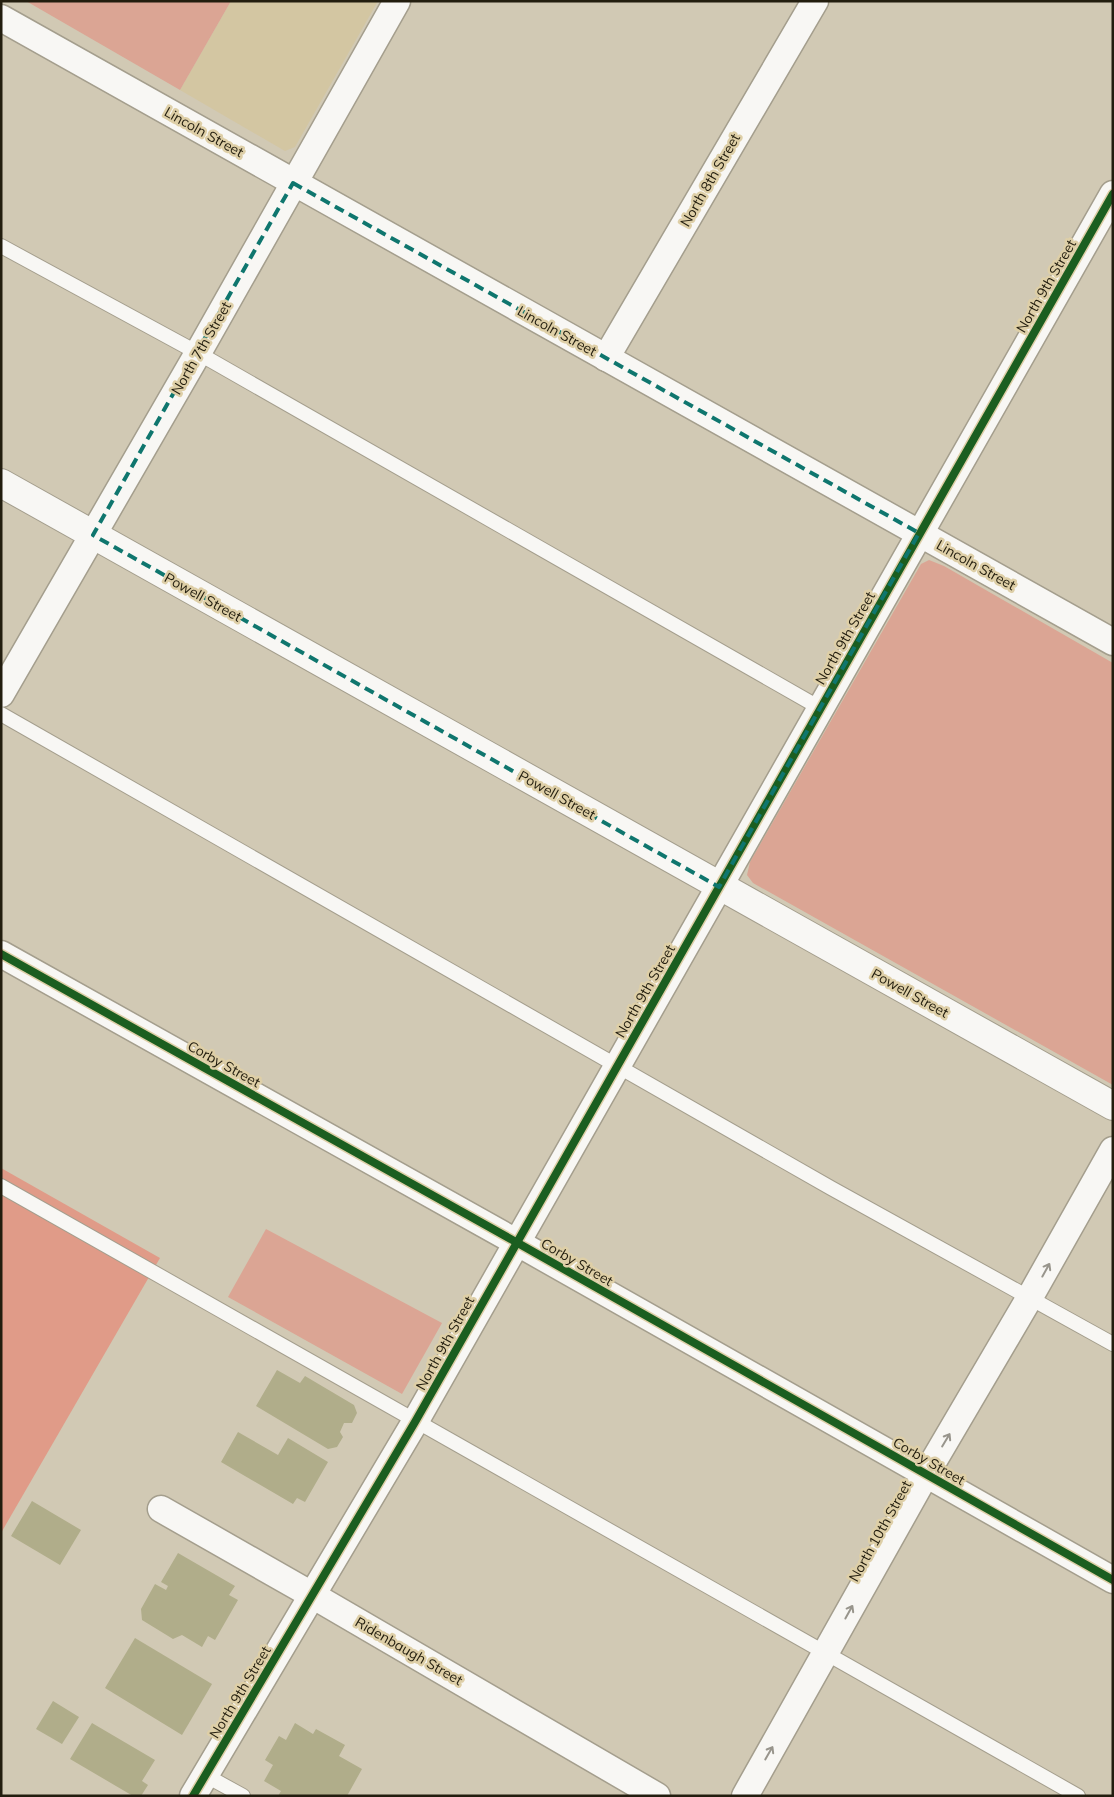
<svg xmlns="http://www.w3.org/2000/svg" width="1114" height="1797" font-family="Mulish,sans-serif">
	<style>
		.built { fill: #d3c6a2 }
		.green { fill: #dba594 }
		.forest { fill: #e09b88 }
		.building { fill: #b0ad8a }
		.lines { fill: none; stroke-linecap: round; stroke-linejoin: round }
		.lane-casing { stroke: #a49e8d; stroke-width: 16 }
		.street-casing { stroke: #a49e8d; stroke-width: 29 }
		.secondary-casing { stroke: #a49e8d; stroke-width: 30 }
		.lane { stroke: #f8f7f4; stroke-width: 14 }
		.street { stroke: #f8f7f4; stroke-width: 26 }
		.secondary { stroke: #f8f7f4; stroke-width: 28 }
		.cycleway-casing { stroke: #decfa7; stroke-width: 11 }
		.cycleway { stroke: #1b5e20; stroke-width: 8 }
		.oneway { stroke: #98958c }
		.marked { fill: none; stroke: #0f766e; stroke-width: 4; stroke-dasharray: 10 6; stroke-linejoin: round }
		.labels { text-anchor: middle; stroke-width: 5; stroke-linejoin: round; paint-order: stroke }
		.street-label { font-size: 14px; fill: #221d0e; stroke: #decfa7 }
	</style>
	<rect width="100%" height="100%" fill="#d1c9b4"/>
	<!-- built -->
	<polygon class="built" points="231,1 378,1 295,147 285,151 180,90"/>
	<!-- green -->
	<g class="green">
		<polygon points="26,1 231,1 180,90"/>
		<polygon points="929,560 944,566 1113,663 1113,1085 753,883 747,875 750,862 921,564"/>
		<polygon points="266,1229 442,1323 402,1394 228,1297"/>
	</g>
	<!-- forest -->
	<polygon class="forest" points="1,1168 160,1258 1,1533"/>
	<!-- building -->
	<g class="building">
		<polygon points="277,1370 300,1383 305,1376 354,1405 357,1413 352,1423 344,1423 340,1432 343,1437 337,1447 328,1449 256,1406"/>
		<polygon points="238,1432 278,1455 288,1438 328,1462 305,1502 297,1498 293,1504 221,1462"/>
		<polygon points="32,1501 81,1530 60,1565 11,1536"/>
		<polygon points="178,1553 235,1586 229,1595 238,1600 215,1640 208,1636 202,1647 182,1635 173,1639 142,1620 141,1609 155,1584 166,1590 168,1586 161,1582"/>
		<polygon points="135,1638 212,1684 182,1735 105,1688"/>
		<polygon points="53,1701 79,1717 62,1744 36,1729"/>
		<polygon points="92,1723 155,1760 142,1781 148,1785 141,1796 133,1796 70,1759"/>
		<polygon points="295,1723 313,1734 316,1729 345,1745 339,1756 362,1769 347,1796 278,1796 281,1791 264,1781 273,1765 265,1760 279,1736 286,1740"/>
	</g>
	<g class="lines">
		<!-- lane casing -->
		<g class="lane-casing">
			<g id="lane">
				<polyline points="1,246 198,353 820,708"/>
				<polyline points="1,714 831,1188 1113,1344"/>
				<polyline points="1,1186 1078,1796"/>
				<polyline points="205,1775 243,1796"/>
			</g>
		</g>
		<!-- street casing -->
		<g class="street-casing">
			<g id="street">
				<polyline points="1,18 1113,642"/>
				<polyline points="606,358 815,1"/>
				<polyline points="1,694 198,353 397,1"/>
				<polyline points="1,954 516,1242 1113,1580"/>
				<polyline points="161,1509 312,1595 657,1796"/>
				<polyline points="193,1796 415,1422 1113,194"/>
				<polyline points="745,1796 926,1474 1030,1297 1113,1150"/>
			</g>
		</g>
		<!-- secondary casing -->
		<g class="secondary-casing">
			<polyline id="secondary" points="1,483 1113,1106"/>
		</g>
		<!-- lane -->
		<use href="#lane" class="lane"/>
		<!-- street -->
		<use href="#street" class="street"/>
		<!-- secondary -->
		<use href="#secondary" class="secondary"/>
		<!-- cycleway casing -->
		<g class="cycleway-casing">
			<g id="cycleway">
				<polyline points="1,954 516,1242 1113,1580"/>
				<polyline points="193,1796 415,1422 1113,194"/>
			</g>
		</g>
		<!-- cycleway -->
		<use href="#cycleway" class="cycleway"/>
	</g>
	<!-- one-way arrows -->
	<defs><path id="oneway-shaft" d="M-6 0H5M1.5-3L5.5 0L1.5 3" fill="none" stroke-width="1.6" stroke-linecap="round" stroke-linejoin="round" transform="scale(1.25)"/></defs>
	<g class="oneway">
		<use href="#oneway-shaft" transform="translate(1046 1270) rotate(-61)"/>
		<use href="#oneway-shaft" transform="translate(946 1440) rotate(-59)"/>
		<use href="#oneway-shaft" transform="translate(849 1612) rotate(-61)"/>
		<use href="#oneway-shaft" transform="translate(769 1753) rotate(-60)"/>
	</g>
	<!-- marked area -->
	<path class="marked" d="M293,183L919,533L719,887L93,535Z"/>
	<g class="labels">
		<!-- street labels -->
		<g class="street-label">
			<text transform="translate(204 132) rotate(29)" y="5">Lincoln Street</text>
			<text transform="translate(710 180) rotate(-60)" y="5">North 8th Street</text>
			<text transform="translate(1046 286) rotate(-60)" y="5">North 9th Street</text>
			<text transform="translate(557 331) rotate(29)" y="5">Lincoln Street</text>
			<text transform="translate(201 348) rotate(-60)" y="5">North 7th Street</text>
			<text transform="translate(976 565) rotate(29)" y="5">Lincoln Street</text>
			<text transform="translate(203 597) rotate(29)" y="5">Powell Street</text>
			<text transform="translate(845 638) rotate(-60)" y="5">North 9th Street</text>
			<text transform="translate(557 795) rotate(29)" y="5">Powell Street</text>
			<text transform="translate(645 991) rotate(-60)" y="5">North 9th Street</text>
			<text transform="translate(910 993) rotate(29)" y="5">Powell Street</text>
			<text transform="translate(224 1064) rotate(29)" y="5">Corby Street</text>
			<text transform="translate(577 1262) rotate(30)" y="5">Corby Street</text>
			<text transform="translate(445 1343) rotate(-61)" y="5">North 9th Street</text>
			<text transform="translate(929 1461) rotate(30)" y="5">Corby Street</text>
			<text transform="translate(880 1531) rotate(-61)" y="5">North 10th Street</text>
			<text transform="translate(409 1651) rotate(30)" y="5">Ridenbaugh Street</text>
			<text transform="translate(240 1692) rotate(-59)" y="5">North 9th Street</text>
		</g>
	</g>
	<!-- border -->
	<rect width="1114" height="1797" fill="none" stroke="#221d0e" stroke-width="5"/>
</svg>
